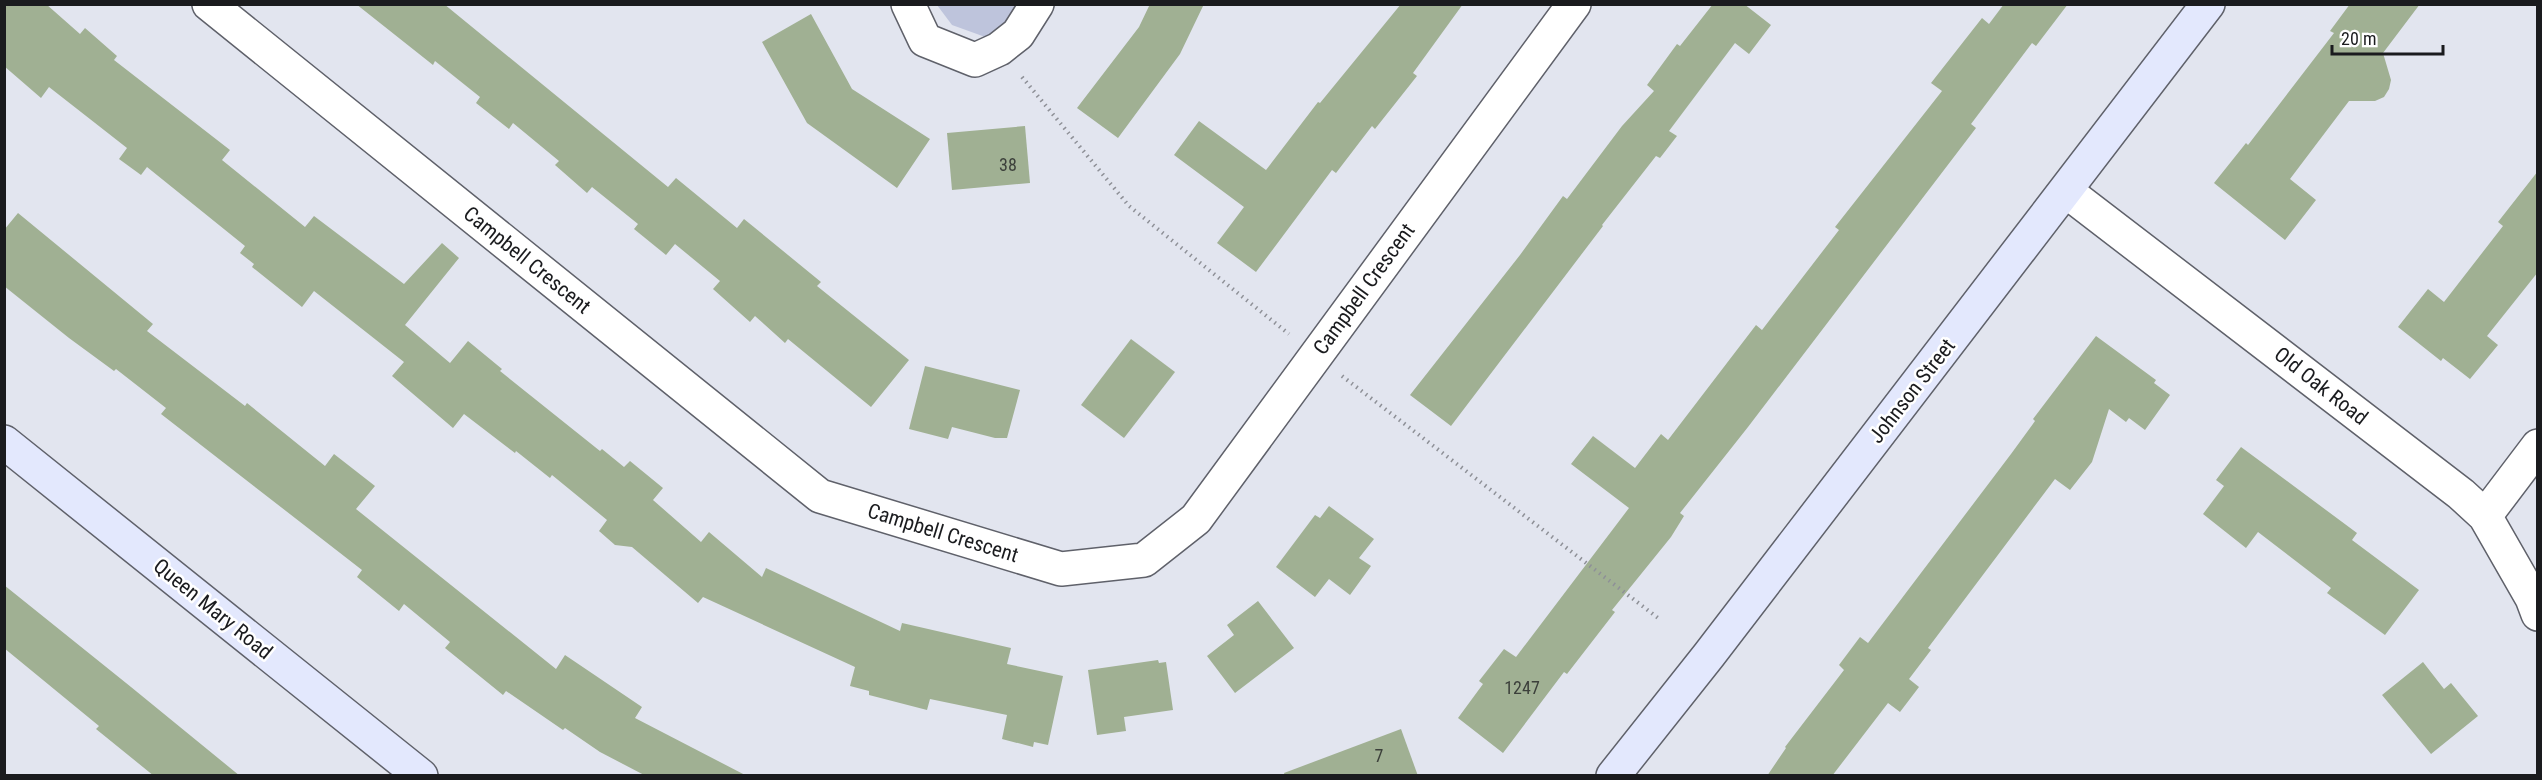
<svg xmlns="http://www.w3.org/2000/svg" width="2542" height="780" font-family="'Roboto Condensed',sans-serif">
	<style>
		.green { fill: #bec4dc }
		.building { fill: #a0b093 }
		.lines { fill: none; stroke-linecap: round; stroke-linejoin: round }
		.street-casing { stroke: #5f616a; stroke-width: 36 }
		.secondary-casing { stroke: #5f616a; stroke-width: 36 }
		.path { stroke: #8e9097; stroke-width: 4; stroke-dasharray: 1.5 4.5; stroke-linecap: butt }
		.street { stroke: #fff; stroke-width: 33 }
		.secondary { stroke: #e3e8fd; stroke-width: 33 }
		.labels { text-anchor: middle; stroke-width: 5; stroke-linejoin: round; paint-order: stroke }
		.number-label { font-size: 18px; fill: #3c403b }
		.street-label { font-size: 21px; fill: #1a1b1e; stroke: #fff }
	</style>
	<rect width="100%" height="100%" fill="#e2e5ef"/>
	<!-- green -->
	<polygon class="green" points="937,5 1021,5 1014,14 988,38 952,25"/>
	<!-- building -->
	<g class="building">
		<polygon points="4,4 46,4 80,34 85,28 117,56 114,60 230,150 222,160 305,227 314,216 404,284 442,243 459,258 405,325 450,363 468,341 502,369 500,371 600,451 602,449 624,467 630,461 663,488 653,500 701,542 709,532 762,577 766,568 900,631 902,623 1011,648 1007,664 1063,676 1048,745 1034,742 1033,747 1002,739 1007,715 930,699 927,710 869,695 869,691 850,686 855,667 703,597 698,603 632,547 615,545 599,531 607,520 552,475 550,478 516,451 515,453 464,414 453,428 392,376 404,362 314,291 302,307 252,267 254,264 240,253 245,246 147,167 141,175 119,159 127,148 49,87 41,98 4,66"/>
		<polygon points="356,4 444,4 668,187 676,178 737,228 744,219 821,282 817,286 909,360 871,407 788,339 785,343 755,316 750,322 713,289 720,281 675,244 666,255 634,229 638,224 592,187 587,193 555,165 559,161 513,123 509,129 476,103 480,97 435,61 433,65"/>
		<polygon points="1150,4 1204,4 1180,54 1118,138 1077,108 1139,27"/>
		<polygon points="1401,4 1463,4 1413,73 1417,76 1375,129 1372,126 1336,173 1332,170 1256,272 1217,243 1244,207 1174,155 1199,121 1266,170 1318,102 1320,103"/>
		<polygon points="1713,4 1744,4 1771,25 1749,54 1735,43 1669,131 1677,136 1660,158 1656,156 1602,225 1603,226 1451,426 1410,395 1520,255 1563,196 1567,199 1622,126 1654,91 1647,85 1677,44 1680,46"/>
		<polygon points="2004,4 2068,4 2036,46 2032,43 1971,124 1976,128 1748,427 1680,513 1684,516 1671,537 1612,610 1615,612 1567,674 1564,672 1503,753 1458,718 1483,684 1479,681 1504,649 1516,657 1629,508 1571,464 1593,436 1635,468 1661,434 1668,440 1756,325 1762,330 1839,230 1835,227 1942,91 1931,83 1982,18 1989,24"/>
		<polygon points="2350,4 2420,4 2383,53 2391,80 2389,89 2384,97 2375,101 2349,101 2290,179 2316,200 2285,240 2214,183 2246,143 2248,145 2334,33 2330,31"/>
		<polygon points="811,14 852,89 930,139 897,188 807,123 762,42"/>
		<polygon points="1025,126 1030,183 952,190 947,133"/>
		<polygon points="2538,171 2538,272 2487,336 2498,345 2470,379 2443,358 2441,361 2398,327 2428,289 2444,302 2503,226 2498,222"/>
		<polygon points="18,213 153,324 147,331 245,406 247,403 325,466 334,454 375,486 356,509 556,669 565,655 642,707 635,718 747,776 646,776 600,752 565,728 563,730 506,691 503,695 445,648 450,642 404,604 399,611 357,577 362,570 161,414 166,408 116,369 114,371 69,338 4,286 4,230"/>
		<polygon points="2096,336 2156,380 2154,383 2170,395 2145,430 2129,418 2126,422 2109,409 2092,462 2070,490 2055,479 1928,648 1931,650 1909,679 1919,687 1900,712 1888,703 1832,776 1767,776 1786,748 1785,747 1844,670 1839,665 1860,637 1868,643 2011,454 2035,421 2033,419"/>
		<polygon points="1131,339 1175,372 1124,438 1081,405"/>
		<polygon points="925,366 1020,390 1007,438 995,438 952,427 948,439 909,429"/>
		<polygon points="2241,447 2357,533 2352,540 2419,590 2385,635 2327,593 2331,588 2258,532 2246,548 2203,514 2224,486 2216,480"/>
		<polygon points="1329,506 1374,539 1359,558 1371,566 1350,595 1329,579 1315,597 1276,567 1315,515 1320,518"/>
		<polygon points="4,585 131,687 240,776 154,776 96,729 99,726 4,648"/>
		<polygon points="1258,601 1294,648 1235,693 1207,656 1234,635 1227,625"/>
		<polygon points="1158,660 1159,663 1166,662 1173,710 1124,717 1126,731 1097,735 1088,670"/>
		<polygon points="2423,662 2444,689 2451,683 2478,716 2431,754 2382,695"/>
		<polygon points="1401,729 1418,776 1285,776 1284,773"/>
	</g>
	<g class="lines">
		<!-- street casing -->
		<g class="street-casing">
			<g id="street">
				<polyline points="209,4 820,496 1061,569 1144,560 1196,519 1574,4"/>
				<polyline points="908,4 925,40 975,60 999,49 1018,34 1037,4"/>
				<polyline points="2066,191 2461,494 2485,516 2532,598 2538,614"/>
				<polyline points="2485,516 2538,446"/>
			</g>
		</g>
		<!-- secondary casing -->
		<g class="secondary-casing">
			<g id="secondary">
				<polyline points="4,442 421,776"/>
				<polyline points="1613,776 1709,655 2208,4"/>
			</g>
		</g>
		<!-- path -->
		<g class="path">
			<polyline points="1022,77 1129,206 1289,334"/>
			<polyline points="1342,376 1658,618"/>
		</g>
		<!-- street -->
		<use href="#street" class="street"/>
		<!-- secondary -->
		<use href="#secondary" class="secondary"/>
	</g>
	<g class="labels">
		<!-- number labels -->
		<g class="number-label">
			<text x="1008" y="171">38</text>
			<text x="1522" y="694">1247</text>
			<text x="1379" y="762">7</text>
		</g>
		<!-- street labels -->
		<g class="street-label">
			<text transform="translate(527 260) rotate(39)" y="7">Campbell Crescent</text>
			<text transform="translate(1364 289) rotate(-54)" y="7">Campbell Crescent</text>
			<text transform="translate(2321 386) rotate(38)" y="7">Old Oak Road</text>
			<text transform="translate(1912 391) rotate(-52)" y="7">Johnson Street</text>
			<text transform="translate(943 533) rotate(17)" y="7">Campbell Crescent</text>
			<text transform="translate(213 609) rotate(39)" y="7">Queen Mary Road</text>
		</g>
	</g>
	<!-- border -->
	<rect width="2542" height="780" fill="none" stroke="#1a1b1e" stroke-width="12"/>
	<!-- scale -->
	<path d="M2332 45v9h111v-9" fill="none" stroke="#1a1b1e" stroke-width="3"/>
	<text x="2341" y="45" font-size="18" fill="#1a1b1e" stroke="#ffffff" stroke-width="4.5" paint-order="stroke">20 m</text>
</svg>
